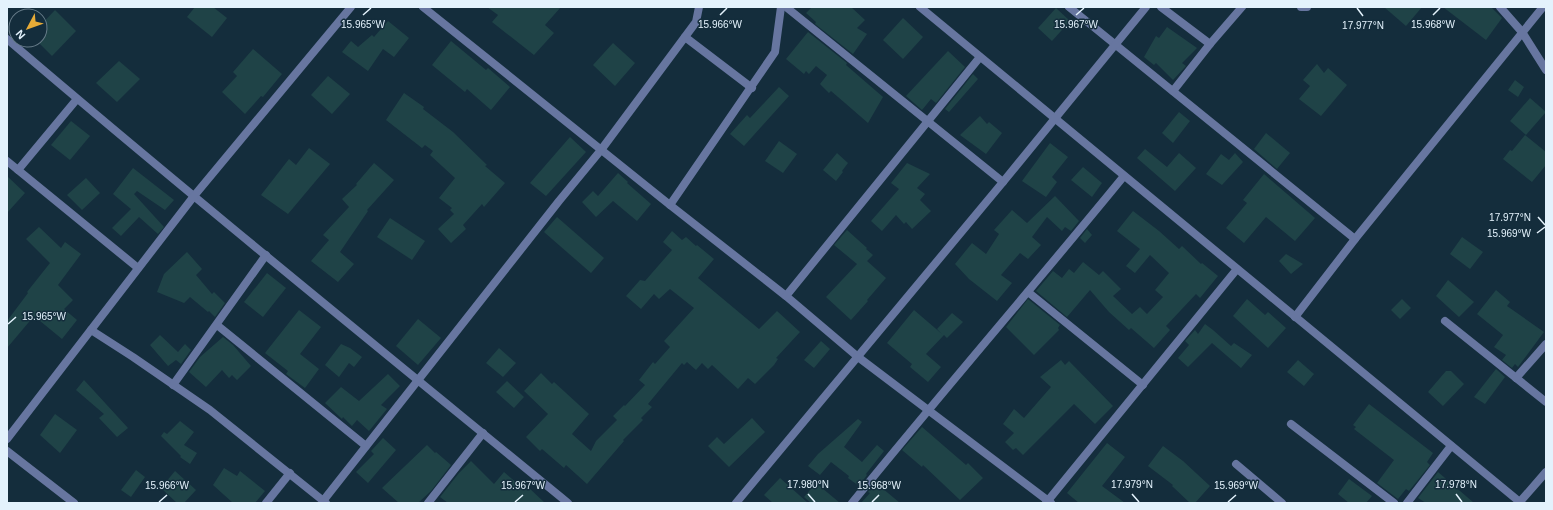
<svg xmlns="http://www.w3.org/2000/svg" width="1553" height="510" font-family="Arial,sans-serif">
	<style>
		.building { fill: #1f4347 }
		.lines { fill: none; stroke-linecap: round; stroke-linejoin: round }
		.street { stroke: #6776a0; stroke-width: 8 }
		.ticks { fill: none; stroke: #e3f2fc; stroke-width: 1.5 }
		.ticks-label { font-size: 10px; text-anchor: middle; fill: #e3f2fc; stroke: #142d3c; stroke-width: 3; stroke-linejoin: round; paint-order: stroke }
	</style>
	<rect width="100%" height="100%" fill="#142d3c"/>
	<!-- building -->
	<g class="building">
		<polygon points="195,7 213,7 227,18 212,37 187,17"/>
		<polygon points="487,7 561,7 545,25 554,33 534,55 492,22 498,15"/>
		<polygon points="812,7 851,7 865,20 857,28 867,34 853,54 815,24 816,22 806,13"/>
		<polygon points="1384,7 1422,7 1406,26"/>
		<polygon points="1443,7 1491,7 1502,18 1486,40"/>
		<polygon points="1056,8 1070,21 1052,41 1038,28"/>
		<polygon points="55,10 76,31 52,56 40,44 40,26"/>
		<polygon points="903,18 923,37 903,59 883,40"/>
		<polygon points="388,21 409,38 394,57 383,49 368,71 342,52 351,41 358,47 372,35 374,37"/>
		<polygon points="1167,27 1197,48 1182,63 1186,66 1173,80 1156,63 1154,65 1144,57 1156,36 1159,38"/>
		<polygon points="808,32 847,63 846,65 883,97 868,123 845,103 831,91 829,93 820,84 827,75 816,66 809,74 806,71 804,74 786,59"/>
		<polygon points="451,41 486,70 488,68 510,87 491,110 467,89 465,92 432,65"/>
		<polygon points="613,43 635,63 615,86 593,65"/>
		<polygon points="253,49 282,74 263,97 261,96 245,114 222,92 237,76 233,72"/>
		<polygon points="948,51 965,67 936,103 931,99 922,110 906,96"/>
		<polygon points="119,61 140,79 117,102 96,83"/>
		<polygon points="1317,64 1324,73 1328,68 1347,85 1321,116 1299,99 1310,86 1303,80"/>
		<polygon points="973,74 978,79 949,112 945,109"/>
		<polygon points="328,76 350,94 332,114 311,95"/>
		<polygon points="1515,80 1524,87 1518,97 1508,90"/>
		<polygon points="779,87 789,96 744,146 730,134 747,115 750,118"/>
		<polygon points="404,93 424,107 423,109 453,132 487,165 485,166 505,183 484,207 482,204 463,225 466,229 451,243 438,229 454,214 450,210 452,208 439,198 455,178 430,155 433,151 425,145 422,148 386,120"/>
		<polygon points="1530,98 1546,112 1526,135 1510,121"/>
		<polygon points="1179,112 1190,121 1173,143 1162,133"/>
		<polygon points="980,116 987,124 989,122 1002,133 986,154 960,135"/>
		<polygon points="71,121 90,136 70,160 51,145"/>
		<polygon points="1266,133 1290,153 1277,169 1254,149"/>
		<polygon points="1525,135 1546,152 1546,165 1532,182 1503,159 1510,150 1512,151"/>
		<polygon points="570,137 586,152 546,196 530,183"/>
		<polygon points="779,141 797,154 783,173 765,161"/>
		<polygon points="1050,143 1068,157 1052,177 1057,182 1046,197 1022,181"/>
		<polygon points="309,148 330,164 288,214 261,195 289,159 296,165"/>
		<polygon points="1145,149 1167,167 1179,153 1196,168 1175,191 1137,158"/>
		<polygon points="837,153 848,163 842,171 843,172 836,181 823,170"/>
		<polygon points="1235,153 1243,162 1222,185 1206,174 1221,154 1229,160"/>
		<polygon points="374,163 394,180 367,210 368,211 340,252 354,264 338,282 311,261 329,240 323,235 349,207 342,199 357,185 356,184"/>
		<polygon points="907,163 930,174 917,188 925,194 920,200 931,211 912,229 906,222 904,224 896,215 882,231 871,221 899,189 891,183"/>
		<polygon points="1083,167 1102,183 1092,197 1071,180"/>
		<polygon points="133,168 174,200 165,210 137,191 134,194 164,227 158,234 139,217 121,236 112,228 131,209 113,194"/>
		<polygon points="618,173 628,182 627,183 651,204 637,221 613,201 596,217 582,202 593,191 598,196"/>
		<polygon points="1264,174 1315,218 1295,241 1266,217 1244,243 1226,228 1247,203 1243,200"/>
		<polygon points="7,176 25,193 7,213"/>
		<polygon points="86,178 100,193 82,210 67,195"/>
		<polygon points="1055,196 1079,221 1071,231 1065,227 1062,231 1047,217 1032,237 1041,245 1028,259 1020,253 1001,275 1012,283 997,301 969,279 955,264 972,243 986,254 999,234 994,230 1012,210 1027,223"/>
		<polygon points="1133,211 1159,231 1179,249 1182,246 1201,264 1202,263 1218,276 1200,298 1196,294 1166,326 1170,330 1154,348 1131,328 1129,330 1109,312 1090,290 1067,317 1036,291 1053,271 1062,278 1069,269 1074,273 1083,262 1099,275 1103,271 1121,289 1113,296 1132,314 1140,307 1147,314 1163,297 1155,290 1169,273 1150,255 1135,273 1126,266 1140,249 1117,231"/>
		<polygon points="557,217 604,258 591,273 544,232"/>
		<polygon points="390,218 425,241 412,260 377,237"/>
		<polygon points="39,227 61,248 65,242 81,254 58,285 73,300 64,309 77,320 62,339 34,316 7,348 7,321 28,293 27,292 50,263 26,239"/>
		<polygon points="1087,229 1092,235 1085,243 1080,238"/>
		<polygon points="847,230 867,248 866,249 873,255 867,261 886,278 867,300 868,301 851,320 826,297 857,264 834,245"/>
		<polygon points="672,231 682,240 686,237 696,246 697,245 714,259 698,278 759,329 777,311 800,332 776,358 778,359 774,365 755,384 748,378 738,389 712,365 708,369 702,363 696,370 687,362 684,365 682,363 648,404 652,407 641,418 643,420 623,440 624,441 587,484 566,465 564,468 542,449 540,451 526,437 548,414 524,391 541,373 552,384 554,382 589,414 572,434 591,451 596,441 617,420 613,416 624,405 625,406 645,385 639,380 653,362 655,364 670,347 664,341 694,308 670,289 659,299 654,294 641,309 626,296 640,280 645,281 672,250 663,242"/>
		<polygon points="1462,237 1483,252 1470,269 1450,254"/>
		<polygon points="187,252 202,269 196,275 212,294 214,292 225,303 215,317 209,311 208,312 190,297 184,303 157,292 164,274"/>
		<polygon points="1286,254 1303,264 1291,274 1279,261"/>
		<polygon points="267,273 286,288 263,317 244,302"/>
		<polygon points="1448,280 1474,302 1459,317 1436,296"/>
		<polygon points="1496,290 1510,302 1507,306 1544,332 1518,367 1515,364 1512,368 1502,360 1506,355 1494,347 1503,335 1477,314"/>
		<polygon points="1028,299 1060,325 1058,328 1059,330 1034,355 1006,327"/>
		<polygon points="1247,299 1265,315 1268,312 1286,328 1268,348 1233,316"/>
		<polygon points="1402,299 1411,308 1400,319 1391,310"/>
		<polygon points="299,310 321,327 300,354 319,369 305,388 286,374 288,371 265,353"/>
		<polygon points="914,310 942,334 937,329 952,313 963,322 947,338 944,335 926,354 941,367 928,382 910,367 912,364 887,343"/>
		<polygon points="418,319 441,338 418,365 396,346"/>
		<polygon points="1205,324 1213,330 1231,346 1234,343 1252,355 1241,368 1212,343 1188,367 1178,358 1189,345 1185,341 1195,330 1198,334"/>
		<polygon points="160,335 178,352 185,344 191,350 181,364 176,360 168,366 150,345"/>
		<polygon points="223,337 233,345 251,366 237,380 232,375 229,378 222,370 206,387 189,372 200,357"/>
		<polygon points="821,341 830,349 814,368 804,360"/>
		<polygon points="341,344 350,348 362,357 354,367 349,363 339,377 325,365"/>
		<polygon points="499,348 516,363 503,377 486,363"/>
		<polygon points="1061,360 1065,365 1069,361 1113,406 1095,424 1074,404 1023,455 1016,448 1013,450 1005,442 1014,433 1003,424 1014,409 1024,418 1051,387 1040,377"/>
		<polygon points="1298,360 1314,374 1304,386 1287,372"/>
		<polygon points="1496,369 1505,377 1485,404 1474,397"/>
		<polygon points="1446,371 1451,371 1464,384 1443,406 1428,392"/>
		<polygon points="388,374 400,386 381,405 387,409 369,431 357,420 352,426 343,417 342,419 325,403 341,387 359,401"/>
		<polygon points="84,380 128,428 117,437 99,418 104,414 76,390"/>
		<polygon points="507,381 524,397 514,408 496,392"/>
		<polygon points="1369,404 1433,453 1427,462 1430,465 1409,491 1406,489 1398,499 1377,483 1394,460 1354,429 1356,427 1353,425"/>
		<polygon points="55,414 77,430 60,453 40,435"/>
		<polygon points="752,418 765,432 729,467 708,446 717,437 724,444"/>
		<polygon points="858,419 862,422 844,447 862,462 877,445 884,451 866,474 867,475 859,486 848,478 849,476 831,462 820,475 808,466 818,454"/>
		<polygon points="180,421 194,432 184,445 197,453 190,464 180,457 181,456 161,436 164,432 167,434"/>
		<polygon points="922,427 966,465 968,463 983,478 960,500 923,465 922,467 902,450"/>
		<polygon points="383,438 396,450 368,483 356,472 374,454 371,451"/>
		<polygon points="1107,443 1125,457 1102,486 1125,503 1079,503 1067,493"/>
		<polygon points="427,445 435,453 436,452 451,465 431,491 418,503 399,503 382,488"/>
		<polygon points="1163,446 1183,461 1210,486 1195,503 1190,503 1172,486 1173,485 1148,466"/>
		<polygon points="471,461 494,484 504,472 525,490 528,487 545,503 448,503 440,497 459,473"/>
		<polygon points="224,468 237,476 240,471 265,491 255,503 233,503 213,485"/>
		<polygon points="136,470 145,477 131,497 121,490"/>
		<polygon points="175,471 196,490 184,503 177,503 161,488"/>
		<polygon points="1438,472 1474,503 1426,503 1418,498"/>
		<polygon points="780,478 808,503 773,503 764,495"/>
		<polygon points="1349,479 1372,496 1366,503 1349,503 1338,494"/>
		<polygon points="816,483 840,503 811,503 804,497"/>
		<polygon points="876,483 900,503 861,503 870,493 868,492"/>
	</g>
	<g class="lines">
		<!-- street -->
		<g class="street">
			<polyline points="423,7 670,205 786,296 858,357 1051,503"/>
			<polyline points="786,7 1003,182"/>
			<polyline points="920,7 1521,503"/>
			<polyline points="1069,7 1355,239"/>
			<polyline points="1161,7 1210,44"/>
			<polyline points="1301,7 1307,7"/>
			<polyline points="1500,7 1522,32 1546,70"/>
			<polyline points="685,37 752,88"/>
			<path d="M7,39C192,197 380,349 568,503"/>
			<polyline points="1173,91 1210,44 1242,7"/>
			<polyline points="7,161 138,268"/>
			<polyline points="18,170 77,99"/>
			<polyline points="670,205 775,52 781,7"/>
			<polyline points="1028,292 1143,385"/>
			<polyline points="786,296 980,57"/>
			<polyline points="1295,317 1355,239 1543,7"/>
			<polyline points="1445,321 1546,402"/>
			<polyline points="217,325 366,446"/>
			<polyline points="91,330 133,357 210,410 326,503"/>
			<polyline points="1516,378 1546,344"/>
			<polyline points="173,385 266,255"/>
			<polyline points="1291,424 1394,503"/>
			<polyline points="7,439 194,196 351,7"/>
			<polyline points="7,451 74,503"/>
			<polyline points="1236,464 1282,503"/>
			<polyline points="323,501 559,201 601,150 696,22 699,7"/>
			<polyline points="266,503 290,473"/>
			<polyline points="428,503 483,433"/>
			<polyline points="736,503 1003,182 1146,7"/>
			<path d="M852,503C941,393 1034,286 1124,176"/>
			<polyline points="1046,503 1237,269"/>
			<polyline points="1407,503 1451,446"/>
			<polyline points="1519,503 1546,472"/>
		</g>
	</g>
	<!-- ticks -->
	<path class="ticks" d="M1357,8L1363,16M363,15L371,8M720,15L727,8M1076,15L1084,8M1433,15L1440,8M1538,217L1545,225M1537,233L1545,227M8,324L16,317M808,494L815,502M1132,494L1139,502M1456,494L1462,502M159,502L167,495M515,502L523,495M872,502L879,495M1228,502L1236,495"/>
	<g class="ticks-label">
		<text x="363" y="28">15.965°W</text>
		<text x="720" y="28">15.966°W</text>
		<text x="1076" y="28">15.967°W</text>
		<text x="1433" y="28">15.968°W</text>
		<text x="1363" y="29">17.977°N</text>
		<text x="1510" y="221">17.977°N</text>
		<text x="1509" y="237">15.969°W</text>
		<text x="44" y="320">15.965°W</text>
		<text x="808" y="488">17.980°N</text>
		<text x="1132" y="488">17.979°N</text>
		<text x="1456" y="488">17.978°N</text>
		<text x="167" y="489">15.966°W</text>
		<text x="523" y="489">15.967°W</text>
		<text x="879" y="489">15.968°W</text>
		<text x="1236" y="489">15.969°W</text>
	</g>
	<!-- border -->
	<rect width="1553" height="510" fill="none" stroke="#e3f2fc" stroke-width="16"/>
	<!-- north arrow -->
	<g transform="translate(28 28) rotate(229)"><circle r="19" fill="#142d3c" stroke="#677c89"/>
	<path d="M0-3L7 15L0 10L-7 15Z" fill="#e8ac37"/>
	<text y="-6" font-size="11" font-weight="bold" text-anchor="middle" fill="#e3f2fc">N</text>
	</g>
</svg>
